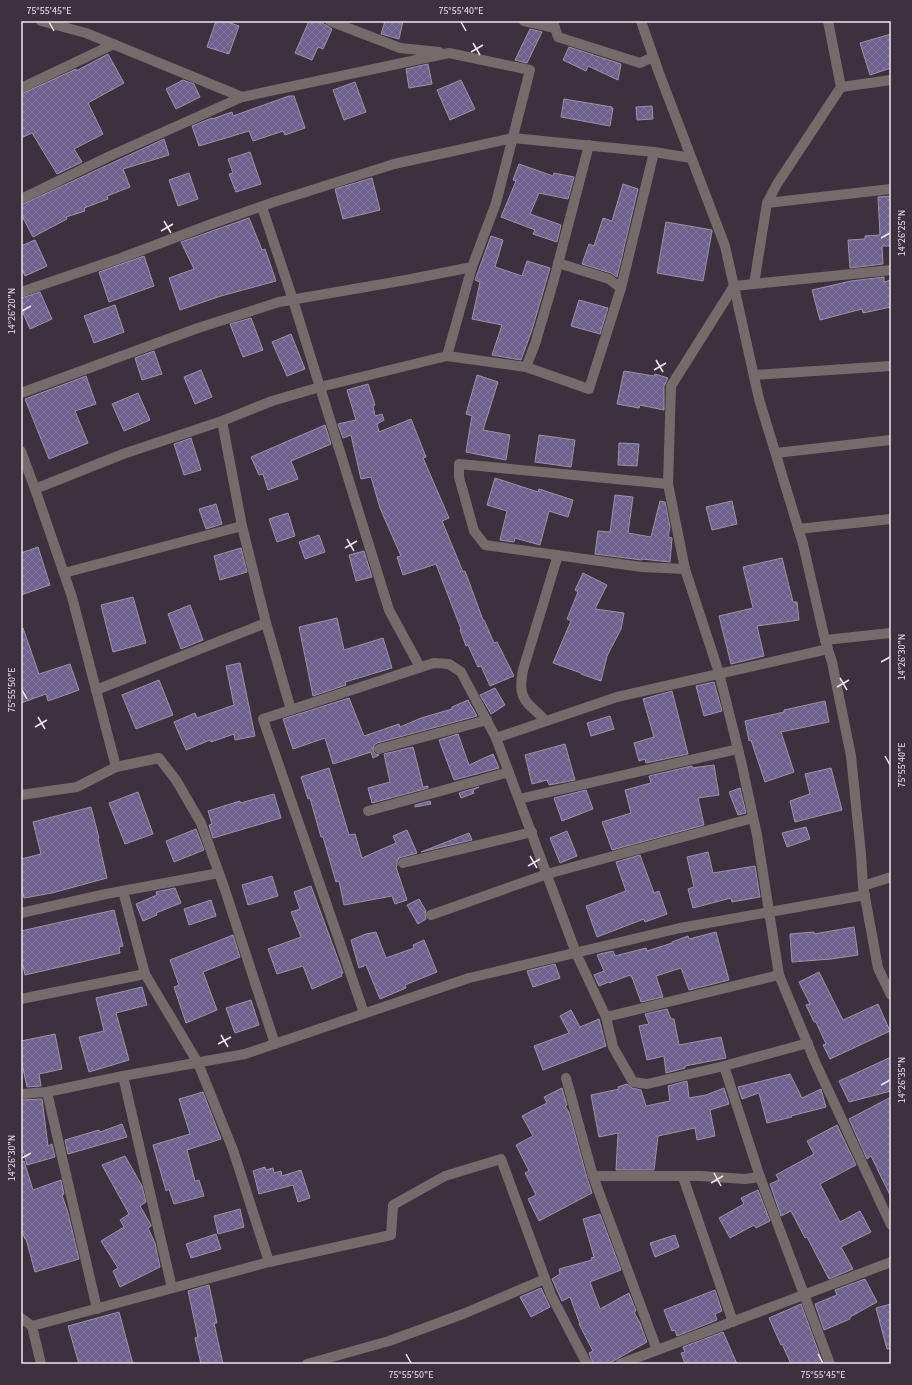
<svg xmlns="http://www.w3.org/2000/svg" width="912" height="1385" font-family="'Source Sans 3',sans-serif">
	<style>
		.building { fill: url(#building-cross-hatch); stroke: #9994a8 }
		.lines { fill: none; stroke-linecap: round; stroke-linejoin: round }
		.minor { stroke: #766b6b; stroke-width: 10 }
		.ticks { fill: none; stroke: #eee6ef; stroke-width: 1.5 }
		.neatline { fill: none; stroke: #eee6ef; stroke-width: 1.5 }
		.ticks-label { font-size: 10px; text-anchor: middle; fill: #eee6ef }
	</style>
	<defs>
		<pattern id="building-cross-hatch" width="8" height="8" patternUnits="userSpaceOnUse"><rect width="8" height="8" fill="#6e5f8d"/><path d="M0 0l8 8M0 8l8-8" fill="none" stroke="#83769d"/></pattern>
	</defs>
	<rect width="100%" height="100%" fill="#3e313f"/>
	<!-- building -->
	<g class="building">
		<polygon points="216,21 225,21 239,26 229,54 207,47"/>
		<polygon points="309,21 319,21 332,29 323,49 318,47 312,60 295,53"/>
		<polygon points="385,21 403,21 399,39 381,34"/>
		<polygon points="530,29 542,32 527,63 515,60"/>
		<polygon points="891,34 891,68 870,75 860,43"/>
		<polygon points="569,47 621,64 618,80 588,66 586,71 563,60"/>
		<polygon points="108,54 124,83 88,103 103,134 74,149 82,162 57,174 32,133 21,138 21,94 76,69 76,71"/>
		<polygon points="428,64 432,84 409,88 406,69"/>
		<polygon points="183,80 194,84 200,97 176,109 166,89"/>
		<polygon points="461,80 475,109 450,120 437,90"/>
		<polygon points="355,82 366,112 344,120 333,90"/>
		<polygon points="289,96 294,96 305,128 285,135 283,131 253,141 249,131 199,146 192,126 212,118 212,119 232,112 233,116"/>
		<polygon points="564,99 612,107 611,108 613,108 610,126 561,117"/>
		<polygon points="652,106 653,119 637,120 636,107"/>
		<polygon points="164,139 169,155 123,169 130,187 107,196 108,199 84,208 85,211 66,217 67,219 33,237 21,214 21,205"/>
		<polygon points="250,152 261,184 236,192 229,174 233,173 228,159"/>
		<polygon points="519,164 553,176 554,173 574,177 568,199 539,193 530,214 561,225 557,242 533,234 535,230 501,217 516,181 513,180"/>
		<polygon points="189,173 198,199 178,206 169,180"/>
		<polygon points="372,178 380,210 343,219 335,189"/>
		<polygon points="623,184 638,189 617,277 611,273 582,264 589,244 594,246 603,218 612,221"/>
		<polygon points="891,196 891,246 882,246 883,264 850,268 848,240 865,239 865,236 880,235 878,197"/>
		<polygon points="249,218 262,250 265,249 276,281 221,296 180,310 169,278 194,269 181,242"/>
		<polygon points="666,222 712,230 712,231 703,281 657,273"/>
		<polygon points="491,236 503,240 495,267 522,276 527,261 550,268 532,330 521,360 492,355 502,325 472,319 480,282 475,280"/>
		<polygon points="35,240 47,266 25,276 21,267 21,246"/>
		<polygon points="144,256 154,286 109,302 99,272"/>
		<polygon points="884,277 884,282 891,280 891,307 863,313 862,309 820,320 812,290 851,281"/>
		<polygon points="40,292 52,319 30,329 21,308 21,298"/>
		<polygon points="579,300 608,308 600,334 571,326"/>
		<polygon points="115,305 124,332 94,343 84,316"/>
		<polygon points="251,318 263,350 243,357 230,324"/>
		<polygon points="291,334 305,369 287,376 272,342"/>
		<polygon points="154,351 162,374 142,380 135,358"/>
		<polygon points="201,370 212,397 195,404 184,377"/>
		<polygon points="624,371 654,376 655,374 668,378 664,386 664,410 640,405 639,408 617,404"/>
		<polygon points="477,375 498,382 483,430 510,435 506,460 466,452 472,416 466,414"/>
		<polygon points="86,376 96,404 75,411 88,443 49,459 25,399"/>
		<polygon points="368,384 375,405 373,406 375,416 382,414 384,420 377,424 379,432 411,419 426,457 423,458 449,518 442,521 463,572 465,571 483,620 484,620 494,643 497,642 514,676 490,686 481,666 478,667 468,645 466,646 460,630 461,629 436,564 403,575 397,557 401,556 380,508 371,477 361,479 351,435 343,438 338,424 356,420 347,390"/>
		<polygon points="138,393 150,420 124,431 112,404"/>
		<polygon points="325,425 331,444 291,461 298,479 268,490 263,474 259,475 251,457"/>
		<polygon points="539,435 575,440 571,467 535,462"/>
		<polygon points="191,438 201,470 184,475 174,444"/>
		<polygon points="619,443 639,444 637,466 618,465"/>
		<polygon points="495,478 538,492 539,489 573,500 568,517 549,511 540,545 515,538 514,542 500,540 507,511 487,505"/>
		<polygon points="615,495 633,497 628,533 651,537 660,501 665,502 670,527 668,537 672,538 670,562 642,559 642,560 595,554 598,531 610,532"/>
		<polygon points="732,501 737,524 712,530 706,507"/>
		<polygon points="216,504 222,524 206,529 199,509"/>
		<polygon points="288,513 295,536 277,542 269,519"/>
		<polygon points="319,535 325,552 305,559 299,542"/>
		<polygon points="38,547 50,585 21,595 21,553"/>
		<polygon points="241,548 247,572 220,580 214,556"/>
		<polygon points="364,551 372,577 356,581 349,555"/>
		<polygon points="782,558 793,602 797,602 799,620 757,626 764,656 731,664 719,616 753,608 743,567"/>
		<polygon points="583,573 607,585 595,609 624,613 621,629 607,656 601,681 581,674 581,673 553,663 571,621 567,619 578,592 575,590"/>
		<polygon points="133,597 146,643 113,652 101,605"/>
		<polygon points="190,605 203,640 181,649 168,614"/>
		<polygon points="337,618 344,650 383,638 392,668 345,682 346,685 313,696 299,627"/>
		<polygon points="21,628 23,628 39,674 70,664 79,690 48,701 46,694 21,703"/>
		<polygon points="240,663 255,736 235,740 234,734 211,742 210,740 186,750 174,722 195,713 197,718 234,705 226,666"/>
		<polygon points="159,680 173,715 136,729 122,695"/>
		<polygon points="714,682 722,711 704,716 696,686"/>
		<polygon points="495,688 505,705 491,714 480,695"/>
		<polygon points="672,691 688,754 646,763 645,759 639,761 634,743 654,737 643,699"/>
		<polygon points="349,698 364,736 399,724 400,727 421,718 452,709 452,707 468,700 477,716 377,743 374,745 373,750 375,754 379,755 373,758 371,752 333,764 325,738 293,749 283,719"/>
		<polygon points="825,701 829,722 781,732 794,772 765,782 751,740 749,741 745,721 784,712 784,710"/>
		<polygon points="610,716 614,729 591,736 587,723"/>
		<polygon points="458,734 469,765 493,754 499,768 454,780 439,740"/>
		<polygon points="565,744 575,780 549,785 547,780 532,784 525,755"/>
		<polygon points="413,747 423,787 428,786 428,788 372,803 368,788 390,782 384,754"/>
		<polygon points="714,765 719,795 698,798 704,825 612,850 602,822 631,813 625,790 651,783 649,776 692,766 692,768"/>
		<polygon points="329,768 349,835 355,834 362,858 396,843 393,836 407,830 417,853 399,858 397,862 397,866 396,867 407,900 395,904 392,896 344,905 339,881 336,882 323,837 321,837 310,798 308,799 301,777"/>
		<polygon points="831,768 842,810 795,822 790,801 810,794 805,774"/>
		<polygon points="479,787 473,790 474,793 461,798 459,793"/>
		<polygon points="740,788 746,813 738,815 729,792"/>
		<polygon points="586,790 593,809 562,821 554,798"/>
		<polygon points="138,792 153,834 125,844 109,803"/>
		<polygon points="274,794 281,818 213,838 209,825 212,824 208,811 240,801 240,803"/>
		<polygon points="430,801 431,804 415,807 415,805"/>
		<polygon points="91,807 99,838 98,839 107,878 52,893 24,898 21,884 21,859 41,854 33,822"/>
		<polygon points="806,827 810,839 787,847 782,833"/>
		<polygon points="196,829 204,850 174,862 166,841"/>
		<polygon points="567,831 577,856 560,863 550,838"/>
		<polygon points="469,833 472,840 421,852 454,839"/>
		<polygon points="708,852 713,873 755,866 760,897 732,902 731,898 693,908 688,889 694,887 687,857"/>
		<polygon points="640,855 654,893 659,891 667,914 645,922 644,919 597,937 586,906 626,891 616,862"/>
		<polygon points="272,876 278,896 248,905 242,885"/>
		<polygon points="311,886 343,973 341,974 342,976 312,989 303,966 277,974 268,949 301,937 291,912 300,909 294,892"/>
		<polygon points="175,888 181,903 156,913 157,915 143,921 136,904 157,895 156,892 160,891"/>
		<polygon points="419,899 426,911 425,914 426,919 418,924 407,905"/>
		<polygon points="211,900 216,916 189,925 184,909"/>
		<polygon points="114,910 123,946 119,947 120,953 25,975 23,965 21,966 21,931"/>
		<polygon points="854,927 858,955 831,959 792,962 790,934 814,932 814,934"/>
		<polygon points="376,932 386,958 414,948 413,945 424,940 437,972 405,985 406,988 380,999 366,965 359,968 351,940 366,934"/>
		<polygon points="716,932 729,980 689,990 681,968 656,976 663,997 641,1002 632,977 631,977 630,975 609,983 609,982 599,986 594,975 604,971 597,955 600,954 613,951 615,956 646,948 647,951 672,943 672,942 688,936 689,939"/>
		<polygon points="233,935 240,957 203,972 217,1010 186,1023 174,987 179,985 170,960"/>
		<polygon points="555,964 560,978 533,987 527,971"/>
		<polygon points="819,972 843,1020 878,1004 890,1031 830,1059 823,1045 826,1044 816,1022 814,1022 806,1005 810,1004 799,982"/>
		<polygon points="142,987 147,1005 116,1013 129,1060 89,1072 79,1037 104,1031 96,998"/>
		<polygon points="251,1000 259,1025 235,1033 226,1008"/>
		<polygon points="667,1009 671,1019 674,1019 679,1045 721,1037 726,1058 685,1066 685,1068 666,1073 664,1056 647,1060 639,1026 649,1024 645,1014"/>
		<polygon points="571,1010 580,1027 599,1019 606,1046 543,1070 534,1046 569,1033 560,1016"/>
		<polygon points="55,1034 62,1069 39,1074 41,1086 27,1087 21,1059 21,1041"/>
		<polygon points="891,1057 891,1091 849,1102 839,1081"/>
		<polygon points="790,1074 802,1098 821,1089 826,1107 791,1116 792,1117 767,1123 759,1093 742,1099 738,1087"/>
		<polygon points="687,1081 689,1098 706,1095 724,1088 729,1104 710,1110 715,1136 697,1140 695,1128 658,1136 654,1170 616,1170 618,1133 599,1137 591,1095 619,1089 618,1087 627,1084 632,1088 641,1090 646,1106 670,1101 668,1086"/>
		<polygon points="562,1088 567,1105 565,1106 569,1112 587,1178 592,1193 539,1221 528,1199 536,1195 525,1173 529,1171 516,1145 533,1136 522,1116 547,1103 544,1097"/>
		<polygon points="203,1092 221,1139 187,1150 195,1181 199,1180 204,1196 174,1204 169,1189 166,1191 153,1145 190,1134 179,1099"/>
		<polygon points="891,1097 891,1197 871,1156 867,1159 849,1119"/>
		<polygon points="42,1099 48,1146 52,1144 55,1157 27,1165 21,1143 21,1100"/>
		<polygon points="122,1124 127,1137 68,1154 65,1140 99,1130 100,1132"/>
		<polygon points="837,1125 856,1165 820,1184 840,1222 860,1211 871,1232 841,1247 853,1269 829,1279 807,1237 805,1238 791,1211 781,1216 770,1184 779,1180 776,1175 814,1154 807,1141"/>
		<polygon points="125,1156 142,1186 146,1202 140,1206 151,1225 151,1226 148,1228 155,1243 160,1267 120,1287 113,1271 118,1268 101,1241 124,1227 120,1220 129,1214 102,1165"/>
		<polygon points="24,1161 33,1190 61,1180 64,1194 62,1195 68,1213 79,1259 35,1272 26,1239 25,1239 21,1228 21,1162"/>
		<polygon points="265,1167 266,1170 273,1168 274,1173 281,1171 282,1176 301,1170 310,1198 298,1202 293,1185 259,1194 253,1171"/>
		<polygon points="758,1190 770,1221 756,1228 754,1225 730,1238 719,1218 744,1204 741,1198"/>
		<polygon points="240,1209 244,1227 218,1234 214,1216"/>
		<polygon points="600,1214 621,1270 590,1282 600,1309 629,1293 636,1311 634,1312 640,1323 647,1342 608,1364 593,1364 589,1353 593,1351 579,1324 580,1324 570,1297 562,1301 552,1279 560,1274 559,1269 592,1260 591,1258 594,1257 583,1219"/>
		<polygon points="216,1234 221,1249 191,1258 186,1244"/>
		<polygon points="675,1235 679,1247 655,1257 650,1243"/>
		<polygon points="865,1279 877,1302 850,1317 850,1319 824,1330 815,1304 837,1295 835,1290"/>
		<polygon points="209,1285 217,1323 214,1323 223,1364 201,1364 195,1338 198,1337 188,1291"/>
		<polygon points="541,1288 550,1307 531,1317 520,1297"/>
		<polygon points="715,1290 722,1311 715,1314 717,1320 677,1336 675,1330 672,1331 664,1310"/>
		<polygon points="801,1304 823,1364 791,1364 782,1344 781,1345 769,1318"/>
		<polygon points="891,1304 891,1348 887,1349 876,1308"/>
		<polygon points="119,1312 133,1364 79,1364 68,1326"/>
		<polygon points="723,1332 737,1364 685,1364 681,1353 685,1352 683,1347"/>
	</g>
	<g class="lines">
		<!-- minor -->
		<g class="minor">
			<polyline points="330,21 400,48 439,52"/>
			<polyline points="524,21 555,28 553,21"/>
			<polyline points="641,21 659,73 725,246 759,399 803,544 825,640 832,662 851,756 861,854 863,886 878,968 891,995"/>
			<polyline points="555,28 558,37 640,63 653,57"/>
			<polyline points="841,87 891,80"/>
			<polyline points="21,88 114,44"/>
			<polyline points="21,199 110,156 242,97 86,33 41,21"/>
			<polyline points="767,203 891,189"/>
			<polyline points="262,207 293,300 389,610 420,667"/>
			<polyline points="558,263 609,279 621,288"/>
			<polyline points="891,270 734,286 671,386 668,484 685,569 719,673 741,761 757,835 779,975 816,1064 891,1225"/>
			<polyline points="754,284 767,203 777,184 841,87 828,21"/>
			<polyline points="21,292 121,258 214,223 274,202 394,164 513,138 654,152 691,158"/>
			<polyline points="447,356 526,367 589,389 621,288 654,152"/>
			<polyline points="526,367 535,344 553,283 589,145"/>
			<polyline points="754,375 891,366"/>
			<polyline points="21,393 198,328 279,302 406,280 472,267 496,203 530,70 449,53 242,97"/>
			<polyline points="222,421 242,526 266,623 291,710"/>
			<polyline points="21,451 35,489 123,454 222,421 272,401 320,387 447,356 472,267"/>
			<polyline points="776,453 891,440"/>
			<polyline points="668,484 459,464 459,477 474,531 485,545 642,567 685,569"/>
			<polyline points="35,489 72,597 116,767 159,758 176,780 201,823 225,890 275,1044"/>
			<polyline points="798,529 891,519"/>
			<polyline points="64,573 242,526"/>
			<polyline points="825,640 891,633"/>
			<polyline points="96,690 266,623"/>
			<path d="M546,721C526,701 517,700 523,670L558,555"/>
			<polyline points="496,738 617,697 828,649"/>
			<polyline points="379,749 487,720"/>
			<polyline points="21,795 77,787 116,767"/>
			<polyline points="519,799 738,749"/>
			<polyline points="368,811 509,772"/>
			<polyline points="403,863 532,832"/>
			<polyline points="863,886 891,877"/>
			<polyline points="21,913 106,894 219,873"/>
			<polyline points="431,915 547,874 753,818"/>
			<polyline points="145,974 198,1063 233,1150 269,1262"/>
			<polyline points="21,999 145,974 123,891"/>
			<polyline points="364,1013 263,719 434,663 449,664 461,672 496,738 576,953 606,1017 613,1047 633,1082 647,1084 724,1066 808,1043"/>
			<polyline points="606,1017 779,975"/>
			<polyline points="724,1066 760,1177 830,1364"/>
			<polyline points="123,1076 172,1288"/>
			<polyline points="566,1078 593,1176 657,1350"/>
			<polyline points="47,1092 97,1309"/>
			<polyline points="21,1094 47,1092 123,1076 245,1054 469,978 680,928 865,895"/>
			<polyline points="593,1176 700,1176 745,1179 760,1177"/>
			<polyline points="683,1177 733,1322"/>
			<polyline points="21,1318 32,1326"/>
			<polyline points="41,1364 32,1326 269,1262 391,1235 393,1205 445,1176 501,1159 551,1295 587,1364"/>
			<polyline points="307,1364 389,1341 463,1314 545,1279"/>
			<polyline points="620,1364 891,1262"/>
		</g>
	</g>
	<!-- ticks -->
	<path class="ticks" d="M49,22L54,31M461,22L466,31M473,43L480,55M471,52L483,45M164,221L171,233M161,231L173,224M881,238L890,233M22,311L31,306M656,360L663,372M654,370L666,363M347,539L354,551M345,548L357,541M881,662L890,657M840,678L847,690M837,687L849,680M22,690L27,699M38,717L45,729M35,727L47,720M885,756L890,765M530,856L537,868M528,866L540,859M221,1035L228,1047M218,1044L231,1037M881,1085L890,1080M22,1158L31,1153M714,1173L721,1186M711,1183L723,1176M406,1354L411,1363M818,1354L823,1363"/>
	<!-- border -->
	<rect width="912" height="1385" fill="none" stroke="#3e313f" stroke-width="44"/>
	<rect x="22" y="22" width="868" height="1341" class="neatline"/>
	<g class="ticks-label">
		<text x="49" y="14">75°55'45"E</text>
		<text x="461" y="14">75°55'40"E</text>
		<text transform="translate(901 233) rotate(-90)" y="4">14°26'25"N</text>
		<text transform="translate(11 311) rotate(-90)" y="4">14°26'20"N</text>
		<text transform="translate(901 657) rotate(-90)" y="4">14°26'30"N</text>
		<text transform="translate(11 690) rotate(-90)" y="4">75°55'50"E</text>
		<text transform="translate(901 765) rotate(-90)" y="4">75°55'40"E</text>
		<text transform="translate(901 1080) rotate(-90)" y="4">14°26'35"N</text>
		<text transform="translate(11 1158) rotate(-90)" y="4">14°26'30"N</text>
		<text x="411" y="1378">75°55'50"E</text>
		<text x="823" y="1378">75°55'45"E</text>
	</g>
</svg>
